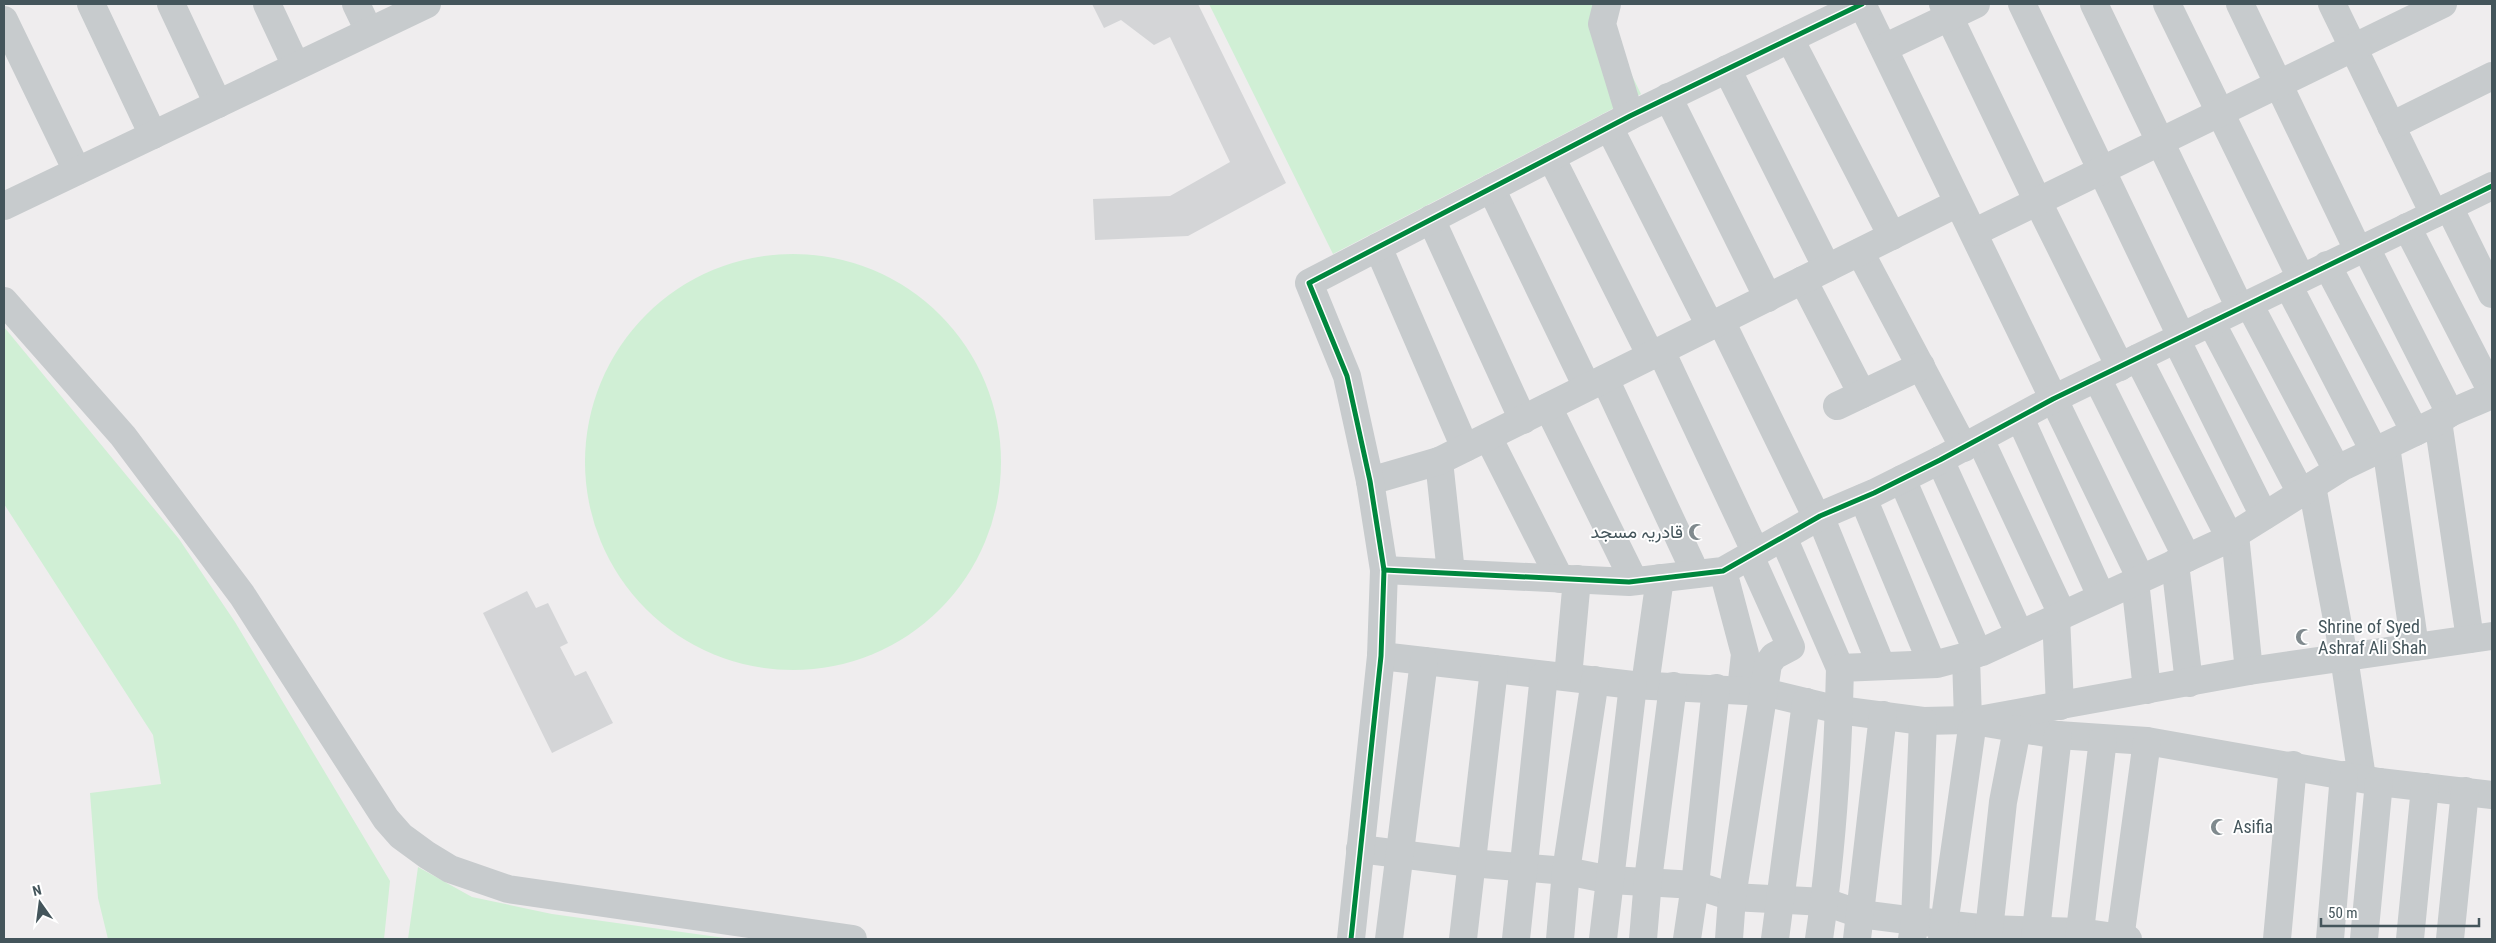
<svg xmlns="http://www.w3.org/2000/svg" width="2496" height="943" font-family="'Roboto Condensed',Vazirmatn,sans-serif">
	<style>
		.green { fill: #d0efd5 }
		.building { fill: #d4d5d7 }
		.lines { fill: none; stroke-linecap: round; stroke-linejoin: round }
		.minor { stroke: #c7cbcd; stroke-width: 28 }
		.cycleway-casing { stroke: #fff; stroke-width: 8 }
		.cycleway { stroke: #00873e; stroke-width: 5 }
		.labels { text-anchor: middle; stroke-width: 4; stroke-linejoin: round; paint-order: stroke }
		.poi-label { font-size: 18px; fill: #44555b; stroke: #fff; text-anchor: start }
	</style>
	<rect width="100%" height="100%" fill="#efedee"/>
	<!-- green -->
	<g class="green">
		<polygon points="1209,4 1619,4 1608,27 1641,94 1333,254"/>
		<circle cx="793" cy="462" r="208"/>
		<polygon points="4,327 179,539 235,622 390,881 384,939 108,939 98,898 90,793 161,784 153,735 4,504"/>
		<polygon points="418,867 472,897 552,914 732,939 408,939"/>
	</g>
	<!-- building -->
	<g class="building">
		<polygon points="1092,4 1198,4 1286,183 1188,236 1095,240 1093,199 1170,196 1230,162 1170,37 1154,45 1121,20 1104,28"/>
		<polygon points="527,591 536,608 548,603 568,643 560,647 575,676 586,671 613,723 552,753 483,613"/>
	</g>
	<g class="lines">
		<!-- minor -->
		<g class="minor">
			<polyline points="91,4 153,135"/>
			<polyline points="171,4 218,104"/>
			<polyline points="267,4 296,66"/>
			<polyline points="356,4 369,31"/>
			<polyline points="1607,4 1602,24 1630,116"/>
			<polyline points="1862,4 2141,579"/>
			<polyline points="1943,4 2038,202 2120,367"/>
			<polyline points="2022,4 2181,336"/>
			<polyline points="2094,4 2240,308"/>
			<polyline points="2167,4 2301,278"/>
			<polyline points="2240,4 2358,250"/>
			<polyline points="2332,4 2434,214"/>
			<polyline points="4,20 77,171"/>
			<polyline points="1790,39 1892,236"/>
			<polyline points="1884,48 1976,4"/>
			<polyline points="1727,69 1827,268"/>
			<polyline points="1668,97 1768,298"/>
			<polyline points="2391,126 2492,76"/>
			<polyline points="1609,127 1710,326"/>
			<polyline points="1551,157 1651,356"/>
			<polyline points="1491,188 1587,387"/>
			<polyline points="4,206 427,4"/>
			<polyline points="2449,207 2492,294"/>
			<polyline points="1431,219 1523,420"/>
			<polyline points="2407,227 2492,392"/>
			<polyline points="1975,232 2443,4"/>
			<polyline points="1378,247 1465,448"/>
			<polyline points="2366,248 2450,413"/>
			<polyline points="1860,252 1964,448"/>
			<polyline points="2327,265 2415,432"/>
			<polyline points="1803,280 1862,394"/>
			<polyline points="2288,285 2374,451"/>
			<polyline points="4,301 123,436 242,595 386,819 401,836 427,855 450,869 508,889 853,939"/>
			<polyline points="2249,304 2337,470"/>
			<polyline points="1721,321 1817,518"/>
			<polyline points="2211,322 2301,493"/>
			<polyline points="2176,339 2264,516"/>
			<polyline points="1661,351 1756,553"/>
			<polyline points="2138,358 2230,538"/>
			<polyline points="2097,378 2187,558"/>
			<polyline points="1605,379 1696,574"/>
			<polyline points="1837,406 1921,366"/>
			<polyline points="1548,407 1634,581"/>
			<polyline points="2020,418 2101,596"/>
			<polyline points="2438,421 2470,639"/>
			<polyline points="1488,437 1560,579"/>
			<polyline points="1980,439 2062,614"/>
			<polyline points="2386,446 2415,647"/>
			<polyline points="1940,460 2019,633"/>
			<polyline points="1439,461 1451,573"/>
			<polyline points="1902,479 1978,653"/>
			<polyline points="1370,481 1439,461 1958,203"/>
			<polyline points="2312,486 2344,657 2362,778"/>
			<polyline points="1863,498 1932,664"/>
			<polyline points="1820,516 1881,665"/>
			<polyline points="2235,535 2249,671"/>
			<polyline points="1783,537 1840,668"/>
			<polyline points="2175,563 2189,683"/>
			<polyline points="1384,570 1629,582 1723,571 1820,516 1874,493 1940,460 2053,399 2492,186"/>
			<polyline points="1723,571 1745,654 1741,690"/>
			<polyline points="2135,581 2147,690"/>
			<polyline points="2056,616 2060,706"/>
			<polyline points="1381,656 1633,685 1764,692 1839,710 1923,721 1968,720 2058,735 2147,741 2379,782 2492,795"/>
			<polyline points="1966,657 1968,720"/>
			<polyline points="1568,677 1577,579"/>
			<polyline points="1645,685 1660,578"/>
			<polyline points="1360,849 1471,863 1566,871 1611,880 1695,885 1732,897 1825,902 1860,914 1915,921 1989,929 2080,932 2128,939"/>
			<polyline points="1351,939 1381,656 1384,570 1370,481 1347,376 1309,283 1630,116 1862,4"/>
			<polyline points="1389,939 1424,661"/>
			<polyline points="1463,939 1494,669"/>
			<polyline points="1516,939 1544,675"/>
			<polyline points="1560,939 1566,871 1595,680"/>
			<polyline points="1603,939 1633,685"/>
			<polyline points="1643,939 1648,880 1673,686"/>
			<polyline points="1687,939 1695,885 1716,688"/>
			<polyline points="1729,939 1732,897 1768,664 1774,656 1791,647 1750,556"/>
			<polyline points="1775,939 1806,702"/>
			<path d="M1819,939C1832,850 1838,758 1840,668L1937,664L1982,652L2226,540L2344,466L2438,421L2450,413L2492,395"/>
			<polyline points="1857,939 1883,715"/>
			<polyline points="1912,939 1915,921 1923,721"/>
			<polyline points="1942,939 1973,721 2249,671 2492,636"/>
			<polyline points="1988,939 2003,802 2017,729"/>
			<polyline points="2035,939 2058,735"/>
			<polyline points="2079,939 2103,739"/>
			<polyline points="2120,939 2147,741"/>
			<polyline points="2277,939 2293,765"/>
			<polyline points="2330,939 2344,775"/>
			<polyline points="2364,939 2379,782"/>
			<polyline points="2410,939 2425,787"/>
			<polyline points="2450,939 2465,791"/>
		</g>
		<!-- cycleway casing -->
		<g class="cycleway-casing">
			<g id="cycleway">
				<polyline points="1384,570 1629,582 1723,571 1820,516 1874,493 1940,460 2053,399 2492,186"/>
				<polyline points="1351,939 1381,656 1384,570 1370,481 1347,376 1309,283 1630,116 1862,4"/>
			</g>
		</g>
		<!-- cycleway -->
		<use href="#cycleway" class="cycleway"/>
	</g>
	<!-- icons -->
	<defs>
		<g id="mosque-bare" transform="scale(1.35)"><path d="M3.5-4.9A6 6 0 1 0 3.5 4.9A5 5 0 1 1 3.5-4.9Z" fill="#808a8e" stroke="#fff" stroke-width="2.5" paint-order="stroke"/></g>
	</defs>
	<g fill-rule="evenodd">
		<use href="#mosque-bare" x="1697" y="532"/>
		<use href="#mosque-bare" x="2304" y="637"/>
		<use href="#mosque-bare" x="2219" y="827"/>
	</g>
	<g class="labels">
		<!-- poi labels -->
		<g class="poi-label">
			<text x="1683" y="538" text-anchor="end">قادریہ مسجد</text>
			<text x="2318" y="633">Shrine of Syed<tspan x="2318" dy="21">Ashraf Ali Shah</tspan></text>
			<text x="2233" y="833">Asifia</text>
		</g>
	</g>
	<!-- border -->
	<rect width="2496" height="943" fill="none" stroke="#44555b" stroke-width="10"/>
	<!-- north arrow -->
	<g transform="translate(40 903) rotate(346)" stroke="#ffffff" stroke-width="4" paint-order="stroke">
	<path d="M0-4L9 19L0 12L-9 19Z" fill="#44555b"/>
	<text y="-8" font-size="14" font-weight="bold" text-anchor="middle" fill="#44555b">N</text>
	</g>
	<!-- scale -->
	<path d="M2321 918v8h158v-8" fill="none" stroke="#44555b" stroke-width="2.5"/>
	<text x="2328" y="918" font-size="15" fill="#44555b" stroke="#ffffff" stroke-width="4" paint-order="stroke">50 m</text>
</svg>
